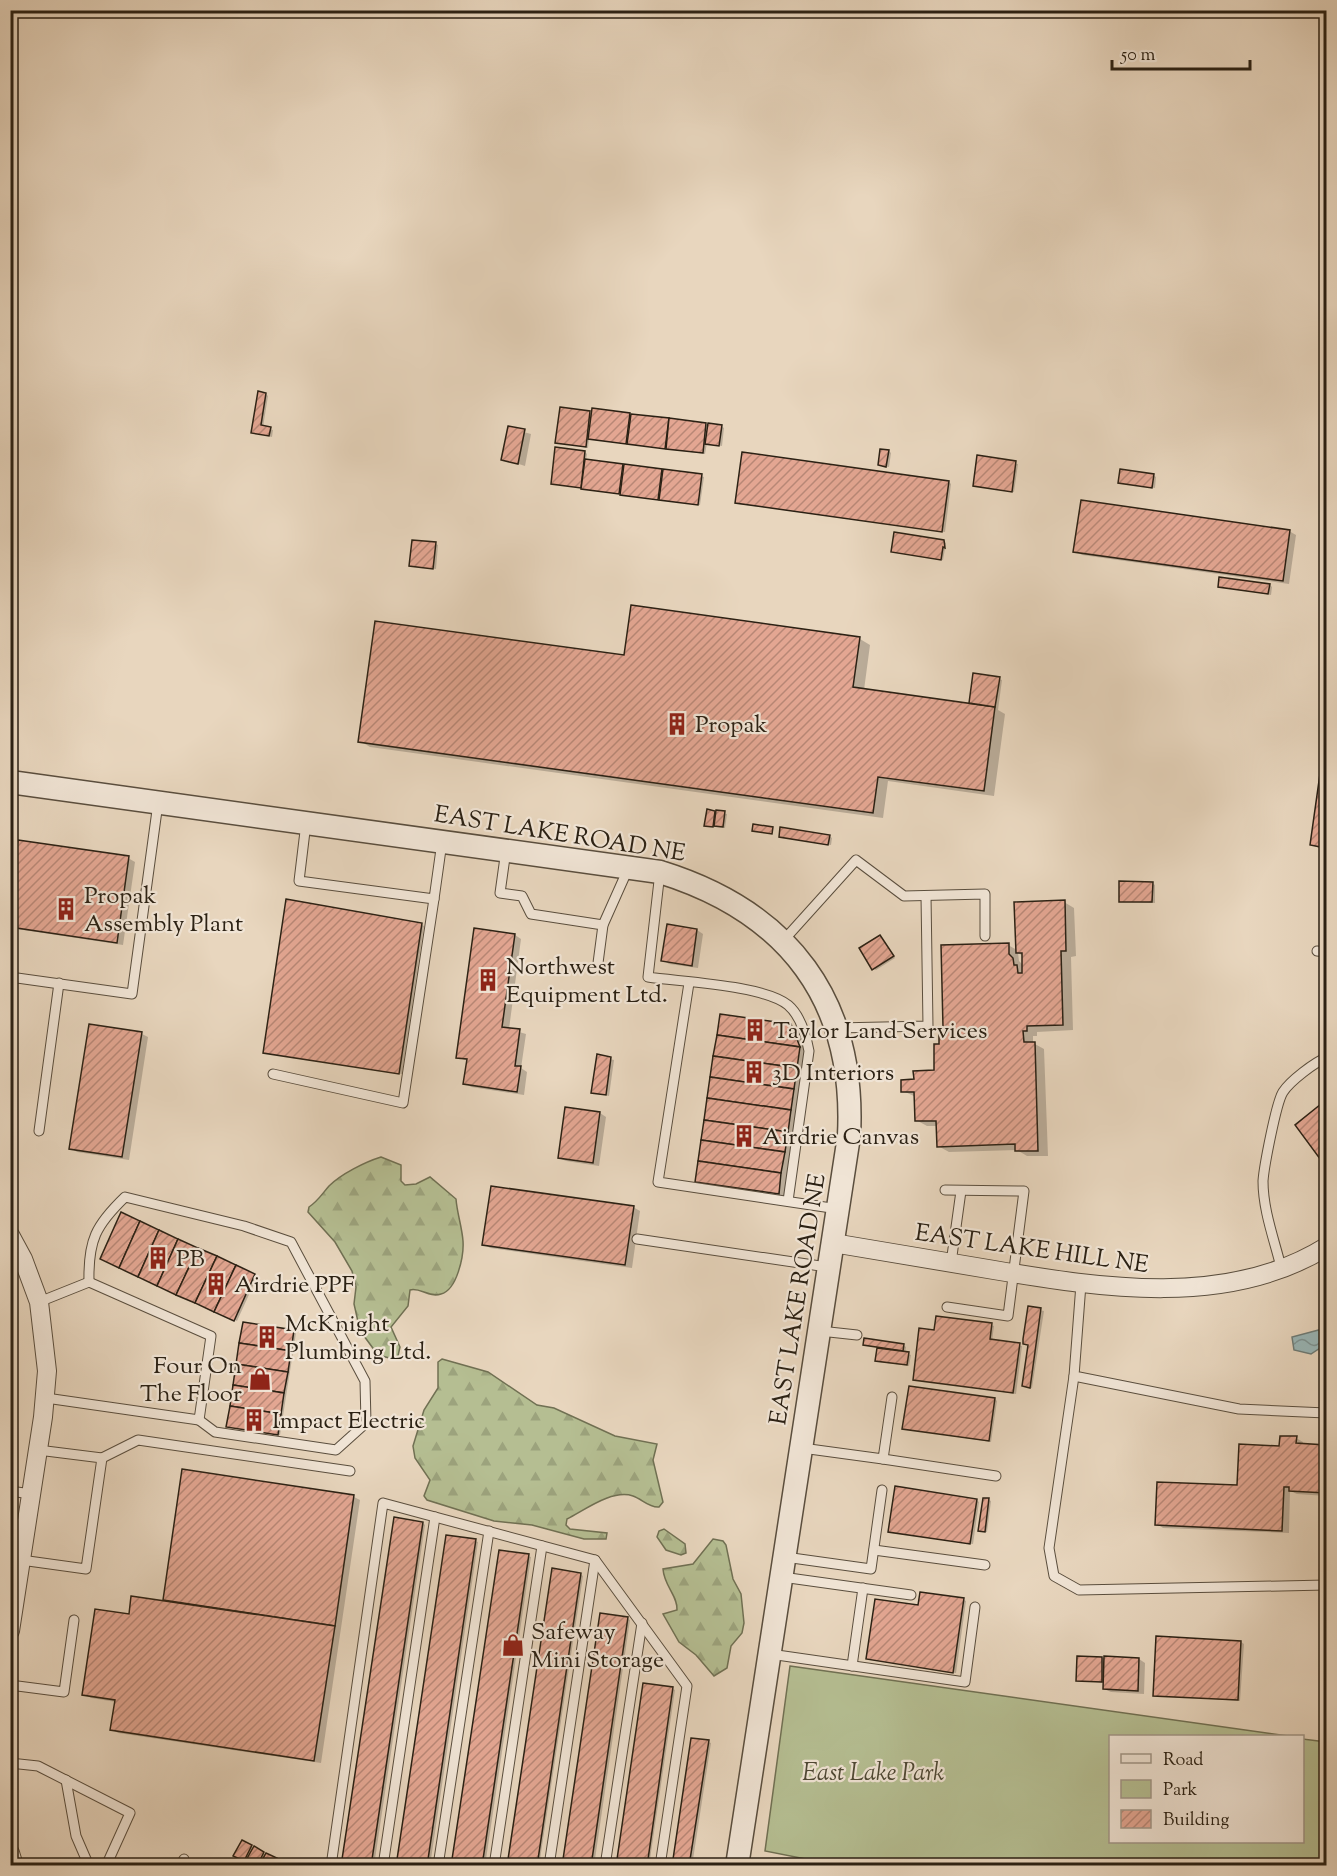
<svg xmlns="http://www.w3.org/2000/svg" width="1337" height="1876" font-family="'Sorts Mill Goudy',serif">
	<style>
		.green { fill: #b5be92; stroke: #707053; stroke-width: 1.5 }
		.forest { fill: url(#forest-firs); stroke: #707053; stroke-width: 1.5 }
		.water { fill: url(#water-waves); stroke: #6d7b77; stroke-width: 1.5 }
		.shadow { fill: #0003; fill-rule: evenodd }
		.building { fill: url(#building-hatch); stroke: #2b2114; stroke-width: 1.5 }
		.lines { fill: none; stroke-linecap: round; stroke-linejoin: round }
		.service-casing { stroke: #5a4e3e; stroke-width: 11 }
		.minor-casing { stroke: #5a4e3e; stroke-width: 20 }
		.tertiary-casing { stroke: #5a4e3e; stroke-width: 25 }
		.service { stroke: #f0e4d5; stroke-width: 9 }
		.minor { stroke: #f0e4d5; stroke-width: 18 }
		.tertiary { stroke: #f0e4d5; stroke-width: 22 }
		.labels { text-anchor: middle; stroke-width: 4.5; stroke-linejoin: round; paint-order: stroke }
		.poi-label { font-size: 24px; fill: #2b2114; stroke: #f0e4d5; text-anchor: start }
		.street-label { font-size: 24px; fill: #2b2114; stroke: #f0e4d5 }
		.park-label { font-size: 24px; font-style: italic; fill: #4e4834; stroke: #f0e4d5 }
	</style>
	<defs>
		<pattern id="forest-firs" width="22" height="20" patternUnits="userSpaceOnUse" patternTransform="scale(1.5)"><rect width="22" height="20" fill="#b5be92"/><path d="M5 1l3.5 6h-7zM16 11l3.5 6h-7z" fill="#9ca37d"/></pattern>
		<pattern id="water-waves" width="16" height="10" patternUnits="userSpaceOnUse" patternTransform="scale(1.5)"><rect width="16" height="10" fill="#99b7b9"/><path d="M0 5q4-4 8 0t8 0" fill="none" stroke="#7d9495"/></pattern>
		<pattern id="building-hatch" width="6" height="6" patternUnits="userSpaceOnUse" patternTransform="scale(1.5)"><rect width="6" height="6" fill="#e3a692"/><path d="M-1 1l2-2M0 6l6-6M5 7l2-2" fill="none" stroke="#b88776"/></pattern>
	</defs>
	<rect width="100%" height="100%" fill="#e8d6be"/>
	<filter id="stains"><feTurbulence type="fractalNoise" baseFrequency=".00333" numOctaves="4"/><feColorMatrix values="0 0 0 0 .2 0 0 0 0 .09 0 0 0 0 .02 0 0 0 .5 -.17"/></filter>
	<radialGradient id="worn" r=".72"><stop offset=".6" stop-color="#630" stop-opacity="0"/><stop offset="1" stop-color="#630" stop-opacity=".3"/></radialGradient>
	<!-- green -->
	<polygon class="green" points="790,1666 1288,1736 1110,1736 1110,1842 1302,1842 1303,1739 1326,1742 1326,1865 841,1866 765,1851"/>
	<!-- forest -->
	<g class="forest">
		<path d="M381,1157L401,1165V1181L405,1185L416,1184L430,1177L456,1199C457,1213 462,1227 463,1241C464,1256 457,1290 441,1294C429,1298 420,1287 410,1290L408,1306L391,1327L400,1347L397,1360L378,1355L364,1336L359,1326L354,1304L356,1287L352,1271L335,1242L308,1212L309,1207C318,1201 322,1194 329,1186C341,1174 365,1162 381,1157Z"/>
		<path d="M442,1359L488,1372L537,1405L554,1408L615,1436L657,1444L653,1460L663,1502L659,1507C649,1508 642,1499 633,1496C612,1489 585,1510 567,1519L566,1525L570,1529L607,1533L606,1539H584L532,1525L494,1521L427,1500L424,1496L430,1480L415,1458L413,1446L424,1410L438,1388V1362Z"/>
		<polygon points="664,1529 685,1544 686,1553 681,1555 666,1550 657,1537 659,1531"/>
		<path d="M713,1539L723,1541L726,1545L733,1579L741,1594L744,1623L742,1633L731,1646L727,1668L714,1676L696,1655L679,1642L663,1614L677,1610C678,1596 664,1586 663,1569L693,1564Z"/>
	</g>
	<!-- water -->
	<polygon class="water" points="1326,1328 1326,1344 1311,1354 1294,1350 1292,1337"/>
	<!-- shadow -->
	<g class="shadow">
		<polygon points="266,394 268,396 263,427 273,430 272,437 253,432"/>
		<polygon points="593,410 721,426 724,428 722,446 707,443 705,454 589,439 588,448 556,442 590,413 593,414"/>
		<polygon points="509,428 531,434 525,466 503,459"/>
		<polygon points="889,451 891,453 889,467 882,466"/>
		<polygon points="585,452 587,454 586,460 701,476 704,477 700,505 552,484"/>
		<polygon points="979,457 1018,464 1014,492 977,486"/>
		<polygon points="1153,475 1156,477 1155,488 1120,482"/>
		<polygon points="949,482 951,484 945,532 739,504"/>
		<polygon points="1289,531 1296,535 1289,584 1082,555 1075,551"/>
		<polygon points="943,541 946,543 943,560 893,552"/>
		<polygon points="436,544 438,545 436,569 410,565"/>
		<polygon points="1270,585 1272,587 1271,595 1219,586"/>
		<polygon points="860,639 870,645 864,690 976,706 970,702 999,679 1002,680 998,710 1005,714 994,796 888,781 883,818 370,747 360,741 626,657"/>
		<polygon points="1326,741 1326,851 1312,845"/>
		<polygon points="708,811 727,814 725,828 708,826"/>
		<polygon points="829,836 832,838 831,845 780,837"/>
		<polygon points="128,858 135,862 123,945 10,928 10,901"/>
		<polygon points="1152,883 1155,885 1155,903 1120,901"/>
		<path d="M1064,902L1074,908L1076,956L1071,957L1073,1030L1037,1032V1036H1033V1043L1044,1049L1048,1156H1027L1017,1150L949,1152L938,1146V1126H927L916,1120V1097L903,1091L915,1081L936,1071L945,1028L1008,945L1017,950ZM1018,953L1023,956L1024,966L1019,961Z"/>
		<polygon points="422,925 424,926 402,1074 265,1052"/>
		<polygon points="697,930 703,934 698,968 669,964 663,960"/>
		<polygon points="515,935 521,939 509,1029 526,1034 521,1068 527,1072 524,1095 471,1087 465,1083 468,1061 457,1057"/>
		<polygon points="880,936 895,958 876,970 873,968"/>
		<polygon points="90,1025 142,1034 148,1037 129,1160 77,1152 71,1148"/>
		<polygon points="791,1026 798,1030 806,1051 785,1197 703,1185 697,1181"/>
		<polygon points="598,1056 614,1060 609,1096 593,1092"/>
		<polygon points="1326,1102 1326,1164 1297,1125"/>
		<polygon points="600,1113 606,1117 599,1166 566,1161 559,1158"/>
		<polygon points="633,1207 640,1211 632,1268 490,1248 484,1244"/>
		<polygon points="122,1214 257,1277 237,1321 101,1259"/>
		<polygon points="1029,1308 1044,1311 1032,1388 1024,1386 1030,1345 1025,1343"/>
		<polygon points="991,1325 994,1326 992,1341 1022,1346 1016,1394 914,1379 935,1332"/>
		<polygon points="294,1332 296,1333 280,1435 231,1427"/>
		<polygon points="865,1344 903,1345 906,1347 905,1353 911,1355 909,1366 879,1362 876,1360 878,1347"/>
		<polygon points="995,1399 997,1401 991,1442 907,1429"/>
		<polygon points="1296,1438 1303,1442 1302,1445 1326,1446 1326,1496 1297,1494 1290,1491 1289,1533 1163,1528 1157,1524 1239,1487 1281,1447"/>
		<polygon points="183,1471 354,1497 360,1500 321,1763 118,1733 112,1729 116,1702 91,1698 84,1694 130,1616 164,1602"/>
		<polygon points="976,1500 979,1502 973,1544 892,1533"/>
		<polygon points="989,1500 991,1501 987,1532 983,1532"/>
		<polygon points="423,1523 425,1525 374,1866 343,1866"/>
		<polygon points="475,1541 478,1542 430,1866 398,1866"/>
		<polygon points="528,1556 531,1557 485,1866 453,1866"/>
		<polygon points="580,1574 583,1576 539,1866 509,1866"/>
		<polygon points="964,1600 966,1601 956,1673 867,1659 919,1607"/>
		<polygon points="628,1619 630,1620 594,1866 564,1866"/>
		<polygon points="1241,1642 1244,1644 1240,1701 1155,1695"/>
		<polygon points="1102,1658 1139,1659 1145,1663 1144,1694 1111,1692 1104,1689 1104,1683 1077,1680"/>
		<polygon points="673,1689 675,1690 649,1866 617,1866"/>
		<polygon points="708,1742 711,1743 692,1866 674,1866"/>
		<polygon points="242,1842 286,1866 255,1866 235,1855"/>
	</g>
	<!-- building -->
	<g class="building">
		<polygon points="258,391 266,393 261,425 271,427 269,436 251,433"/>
		<polygon points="560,407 590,411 586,447 555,443"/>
		<polygon points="592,408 630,413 626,444 588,439"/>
		<polygon points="631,414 669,418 665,449 627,444"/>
		<polygon points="669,418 706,423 703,453 666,449"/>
		<polygon points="708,423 722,425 719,446 705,444"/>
		<polygon points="508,426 525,429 518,464 501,460"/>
		<polygon points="555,447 585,451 581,488 551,484"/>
		<polygon points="880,449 889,450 886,467 878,465"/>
		<polygon points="742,452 949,481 942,532 735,503"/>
		<polygon points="977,455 1016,461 1012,492 973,486"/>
		<polygon points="585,459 623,464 619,494 581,489"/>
		<polygon points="624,464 662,469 658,500 620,495"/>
		<polygon points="663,469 702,474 698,505 659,500"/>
		<polygon points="1120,469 1154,474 1152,488 1118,483"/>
		<polygon points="1081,500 1290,530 1283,581 1073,552"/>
		<polygon points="894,532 944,540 945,548 943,547 941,560 891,552"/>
		<polygon points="412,540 436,542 433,569 409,566"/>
		<polygon points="1219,577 1270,584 1268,594 1218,587"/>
		<polygon points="631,605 860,637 853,687 995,707 984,791 878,777 873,813 358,742 375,621 624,655"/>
		<polygon points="973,673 1000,677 995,707 969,703"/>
		<polygon points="1326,731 1326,848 1310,845"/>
		<polygon points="707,809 715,811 713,827 704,826"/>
		<polygon points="716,810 725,811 723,827 714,826"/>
		<polygon points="753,824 773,827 772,834 752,831"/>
		<polygon points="780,827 830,835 828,845 779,837"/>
		<polygon points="18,840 129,856 117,943 10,927 10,891"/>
		<polygon points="1119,881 1153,882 1152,902 1119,902"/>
		<polygon points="286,899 422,923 399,1074 263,1053"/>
		<polygon points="1065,900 1066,951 1061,951 1063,1025 1027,1026 1027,1031 1023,1031 1024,1042 1035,1042 1038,1151 1015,1151 1015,1144 937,1147 936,1121 915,1121 914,1092 901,1092 901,1080 914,1079 913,1071 934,1070 934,1044 939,1044 939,1027 943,1027 941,945 1009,943 1009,954 1013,958 1014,965 1017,965 1018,973 1022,973 1022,953 1016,953 1014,902"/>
		<polygon points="667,924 697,929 692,966 661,961"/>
		<polygon points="474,928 515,934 502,1027 520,1029 515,1066 521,1066 517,1092 463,1084 467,1059 456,1058"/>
		<polygon points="880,935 894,956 872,970 859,948"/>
		<polygon points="720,1014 791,1024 800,1047 717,1035"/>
		<polygon points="89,1024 142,1032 122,1157 69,1149"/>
		<polygon points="717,1035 800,1047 797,1068 713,1056"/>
		<polygon points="597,1054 611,1057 606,1095 591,1093"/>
		<polygon points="713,1056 797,1068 794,1089 710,1077"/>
		<polygon points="710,1077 794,1089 791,1110 707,1098"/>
		<polygon points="707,1098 791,1110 788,1132 704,1120"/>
		<polygon points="1326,1100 1326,1167 1295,1125"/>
		<polygon points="565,1107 600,1112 593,1163 558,1158"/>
		<polygon points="704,1120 788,1132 785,1152 701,1140"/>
		<polygon points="701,1140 785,1152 781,1173 698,1161"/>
		<polygon points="698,1161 781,1173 779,1194 695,1182"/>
		<polygon points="491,1186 634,1206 625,1265 482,1245"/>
		<polygon points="121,1212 140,1221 119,1268 100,1259"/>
		<polygon points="140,1221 159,1230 138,1277 119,1268"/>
		<polygon points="159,1230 178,1239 157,1286 138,1277"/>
		<polygon points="178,1239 198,1248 176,1295 157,1286"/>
		<polygon points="198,1248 217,1256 195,1303 176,1295"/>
		<polygon points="217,1256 236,1265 214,1312 195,1303"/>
		<polygon points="236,1265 255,1274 234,1321 214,1312"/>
		<polygon points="1028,1306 1041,1308 1030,1388 1022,1386 1028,1345 1023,1344 1023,1339"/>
		<polygon points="936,1316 992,1323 990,1339 1020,1343 1013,1393 913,1380 919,1328 934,1330"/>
		<polygon points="243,1322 294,1330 291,1351 239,1343"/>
		<polygon points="864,1338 904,1344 903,1351 863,1345"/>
		<polygon points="239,1343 291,1351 288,1372 236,1364"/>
		<polygon points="877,1348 909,1352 907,1365 875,1361"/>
		<polygon points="236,1364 288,1372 284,1393 233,1385"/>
		<polygon points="233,1385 284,1393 281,1414 230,1406"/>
		<polygon points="909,1386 995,1398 989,1441 902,1429"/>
		<polygon points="230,1406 281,1414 278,1435 226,1427"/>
		<polygon points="1280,1436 1297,1436 1296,1443 1326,1445 1326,1493 1289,1491 1289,1487 1284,1487 1282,1531 1155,1525 1157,1482 1237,1485 1239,1444 1279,1446"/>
		<polygon points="182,1469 354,1495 335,1626 163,1600"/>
		<polygon points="895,1486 977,1499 970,1544 888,1532"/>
		<polygon points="983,1498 989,1498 985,1532 978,1531"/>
		<polygon points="394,1517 423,1522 371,1866 341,1866"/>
		<polygon points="446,1535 476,1539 427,1866 396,1866"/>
		<polygon points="499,1550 529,1554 482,1866 451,1866"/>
		<polygon points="552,1568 581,1573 537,1866 507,1866"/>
		<polygon points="920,1592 964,1598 953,1673 866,1659 875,1599 918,1605"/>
		<polygon points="131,1596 335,1626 314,1761 110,1730 115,1700 82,1695 95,1609 129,1614"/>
		<polygon points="600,1613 628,1617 591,1866 562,1866"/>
		<polygon points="1156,1636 1241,1641 1238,1700 1153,1696"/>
		<polygon points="1077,1656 1102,1657 1102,1682 1076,1681"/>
		<polygon points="1104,1656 1139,1658 1138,1691 1103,1689"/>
		<polygon points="643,1683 673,1687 647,1866 616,1866"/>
		<polygon points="691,1738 709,1740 689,1866 672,1866"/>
		<polygon points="242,1840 252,1845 244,1861 233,1856"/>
		<polygon points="254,1846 264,1852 257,1866 245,1862"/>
		<polygon points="266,1853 277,1858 273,1866 259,1866"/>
	</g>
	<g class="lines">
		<!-- service casing -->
		<g class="service-casing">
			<g id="service">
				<polyline points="306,823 299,881 434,899 442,842"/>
				<polyline points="506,850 500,893 522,896 531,914 603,925"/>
				<path d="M660,872L648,977C682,982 763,985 788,1005C801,1016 806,1035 809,1051L788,1201"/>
				<polyline points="783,941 856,860 904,896 985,894 985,936"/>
				<polyline points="1317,951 1326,952"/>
				<polyline points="598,963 603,925 628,869"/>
				<polyline points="10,977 132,994 158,803"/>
				<polyline points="689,983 658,1182 838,1209"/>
				<polyline points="837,1028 928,1026 926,896"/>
				<polyline points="273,1074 403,1103 434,899"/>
				<polyline points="39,1131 59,983"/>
				<polyline points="945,1190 1024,1191 1008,1316 947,1307"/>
				<polyline points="637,1239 827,1267"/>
				<polyline points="951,1263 961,1191"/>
				<path d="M1281,1267C1274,1239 1263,1210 1263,1181C1264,1167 1276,1103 1283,1092C1290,1081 1315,1062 1326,1058"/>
				<path d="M89,1282C88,1240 96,1225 125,1197L244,1226L291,1242L365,1381L366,1423L336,1450L215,1432L199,1420"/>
				<polyline points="1081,1284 1074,1376 1239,1409 1326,1413"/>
				<polyline points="39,1302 89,1282 211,1336 199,1420 46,1398"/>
				<polyline points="820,1331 857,1335"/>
				<polyline points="1074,1376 1049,1548 1054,1576 1079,1590 1326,1585"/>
				<polyline points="802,1448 883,1459 892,1397"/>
				<polyline points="102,1458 138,1440 350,1471"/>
				<polyline points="883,1459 996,1476"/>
				<polyline points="10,1491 31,1494"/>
				<polyline points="874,1550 985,1565"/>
				<polyline points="785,1557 871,1569 882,1490"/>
				<polyline points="21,1560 86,1569 102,1458 38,1450"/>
				<polyline points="782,1577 911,1595"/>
				<polyline points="770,1654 965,1682 975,1607"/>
				<polyline points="852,1666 863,1588"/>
				<polyline points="10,1685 64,1692 74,1620"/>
				<polyline points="10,1763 38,1766 130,1813 106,1866"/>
				<polyline points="66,1780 76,1836 89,1866"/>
				<polyline points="181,1866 184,1859"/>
				<polyline points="331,1866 383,1503 595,1560 687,1686 660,1866"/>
				<polyline points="383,1866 435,1517"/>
				<polyline points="438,1866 489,1531"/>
				<polyline points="494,1866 542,1546"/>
				<polyline points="549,1866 595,1560"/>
				<polyline points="605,1866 642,1623"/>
			</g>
		</g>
		<!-- minor casing -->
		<g class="minor-casing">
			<g id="minor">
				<polyline points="10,1235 23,1259 39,1302 47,1371 43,1417 10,1631"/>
				<path d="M833,1243C887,1252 941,1261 994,1270C1102,1288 1228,1308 1326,1247"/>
				<polyline points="10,1853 14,1866"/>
			</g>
		</g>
		<!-- tertiary casing -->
		<g class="tertiary-casing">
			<path id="tertiary" d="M10,782L660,872C789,912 856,1001 849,1136L737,1866"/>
		</g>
		<!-- service -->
		<use href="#service" class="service"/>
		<!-- minor -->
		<use href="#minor" class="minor"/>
		<!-- tertiary -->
		<use href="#tertiary" class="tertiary"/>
	</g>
	<!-- icons -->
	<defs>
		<g id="building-bare" transform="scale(1.8)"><path d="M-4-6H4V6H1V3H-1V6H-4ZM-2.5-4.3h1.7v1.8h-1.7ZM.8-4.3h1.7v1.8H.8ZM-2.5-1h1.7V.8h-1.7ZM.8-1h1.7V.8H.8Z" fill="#8f2418" stroke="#f0e4d5" stroke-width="2.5" paint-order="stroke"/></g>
		<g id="shop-bare" transform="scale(1.8)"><path d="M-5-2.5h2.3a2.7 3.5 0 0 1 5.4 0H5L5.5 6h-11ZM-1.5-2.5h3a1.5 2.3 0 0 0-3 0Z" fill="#8f2418" stroke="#f0e4d5" stroke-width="2.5" paint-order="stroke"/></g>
	</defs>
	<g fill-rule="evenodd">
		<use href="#building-bare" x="677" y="724"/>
		<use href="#building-bare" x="66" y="909"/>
		<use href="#building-bare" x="488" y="980"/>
		<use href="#building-bare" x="755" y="1030"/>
		<use href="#building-bare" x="754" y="1072"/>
		<use href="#building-bare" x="744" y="1136"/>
		<use href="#building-bare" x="158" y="1258"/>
		<use href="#building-bare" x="216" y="1284"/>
		<use href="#building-bare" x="267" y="1337"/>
		<use href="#shop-bare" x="260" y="1379"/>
		<use href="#building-bare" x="254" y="1420"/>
		<use href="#shop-bare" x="513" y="1645"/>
	</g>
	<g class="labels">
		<!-- poi labels -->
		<g class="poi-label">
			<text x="695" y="732">Propak</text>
			<text x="84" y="903">Propak<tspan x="84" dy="28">Assembly Plant</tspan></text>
			<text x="506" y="974">Northwest<tspan x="506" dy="28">Equipment Ltd.</tspan></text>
			<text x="773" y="1038">Taylor Land Services</text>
			<text x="772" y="1080">3D Interiors</text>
			<text x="762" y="1144">Airdrie Canvas</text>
			<text x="176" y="1266">PB</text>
			<text x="234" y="1292">Airdrie PPF</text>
			<text x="285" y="1331">McKnight<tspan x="285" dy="28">Plumbing Ltd.</tspan></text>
			<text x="242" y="1373" text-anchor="end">Four On<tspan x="242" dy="28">The Floor</tspan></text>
			<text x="272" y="1428">Impact Electric</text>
			<text x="531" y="1639">Safeway<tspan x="531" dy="28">Mini Storage</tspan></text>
		</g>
		<!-- street labels -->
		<g class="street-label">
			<text transform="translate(560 833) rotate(9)" y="8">EAST LAKE ROAD NE</text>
			<text transform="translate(1032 1248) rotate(8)" y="8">EAST LAKE HILL NE</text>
			<text transform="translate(797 1299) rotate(-81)" y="8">EAST LAKE ROAD NE</text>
		</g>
		<!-- park labels -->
		<g class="park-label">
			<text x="873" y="1780">East Lake Park</text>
		</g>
	</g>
	<!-- margin -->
	<rect width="1337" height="1876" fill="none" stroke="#e8d6be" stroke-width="36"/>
	<rect x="12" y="12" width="1313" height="1852" fill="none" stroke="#2b2114" stroke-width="3"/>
	<rect x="18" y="18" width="1301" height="1840" fill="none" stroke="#2b2114" stroke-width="1.5"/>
	<!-- legend -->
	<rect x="1109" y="1735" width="195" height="108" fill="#f0e4d5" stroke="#a19688" stroke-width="1.5"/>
	<rect x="1121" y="1754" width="30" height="9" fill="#f0e4d5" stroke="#a19688" stroke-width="1.5"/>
	<text x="1163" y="1765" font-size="18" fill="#2b2114">Road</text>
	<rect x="1121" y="1780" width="30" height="18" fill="#b5be92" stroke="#a19688" stroke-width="1.5"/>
	<text x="1163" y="1795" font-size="18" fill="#2b2114">Park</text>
	<rect x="1121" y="1810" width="30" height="18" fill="url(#building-hatch)" stroke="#a19688" stroke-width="1.5"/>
	<text x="1163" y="1825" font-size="18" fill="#2b2114">Building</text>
	<!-- scale -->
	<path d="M1112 60v9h138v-9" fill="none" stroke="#2b2114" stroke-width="3"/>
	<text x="1121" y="60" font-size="18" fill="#2b2114" stroke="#f0e4d5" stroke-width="4.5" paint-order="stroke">50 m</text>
	<rect width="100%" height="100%" filter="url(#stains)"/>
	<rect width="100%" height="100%" fill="url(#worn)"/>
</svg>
